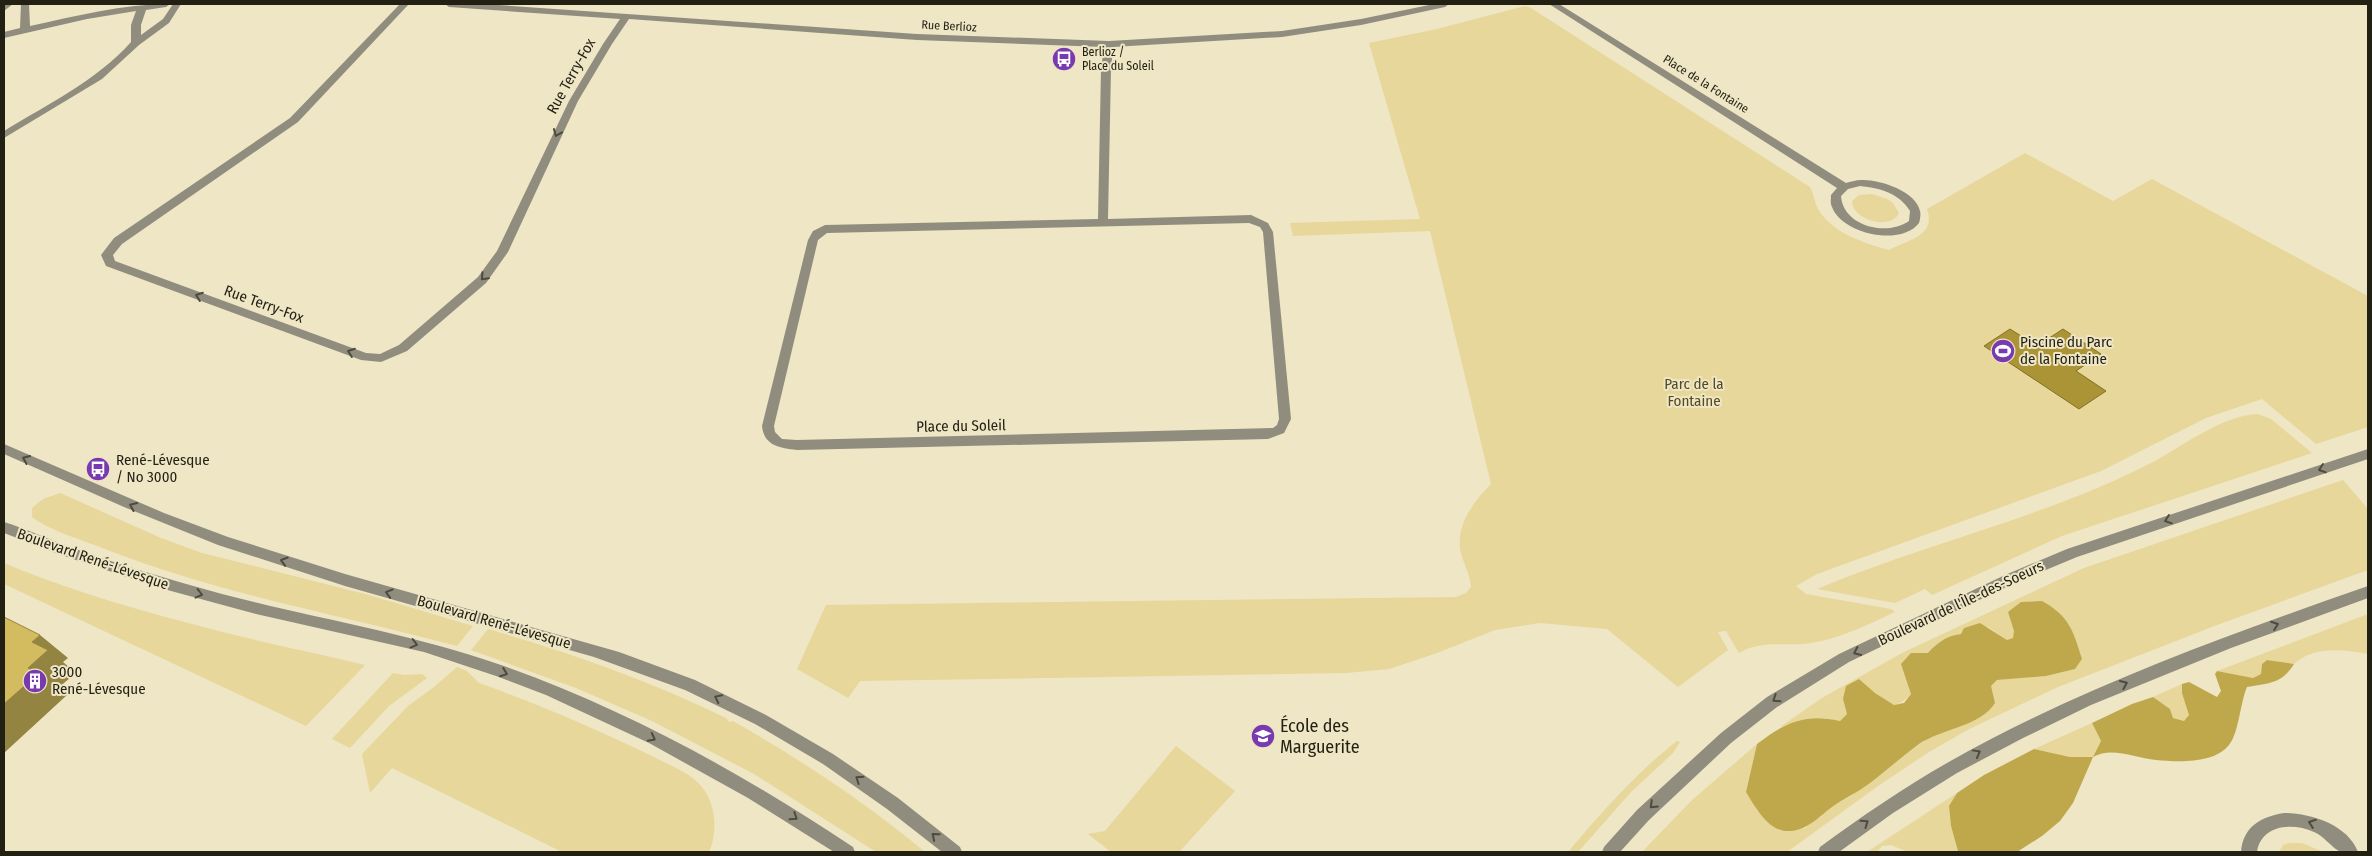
<svg xmlns="http://www.w3.org/2000/svg" width="2372" height="856" font-family="'Fira Sans Condensed',sans-serif">
	<style>
		.green { fill: #e7d79a }
		.forest { fill: #bfa84b }
		.water { fill: #ab9435; stroke: #82712b }
		.lines { fill: none; stroke-linecap: round; stroke-linejoin: round }
		.minor { fill: #908d7f; fill-rule: evenodd }
		.shaded-wall { fill: #948442 }
		.building { fill: #d3bc5f; stroke: #948442 }
		.oneway { stroke: #4e4b3e }
		.labels { text-anchor: middle; stroke-width: 4; stroke-linejoin: round; paint-order: stroke }
		.far-street-label { font-size: 12px; fill: #221f13; stroke: #eee6c5 }
		.far-poi-label { font-size: 12px; fill: #221f13; stroke: #eee6c5; text-anchor: start }
		.street-label { font-size: 15px; fill: #221f13; stroke: #eee6c5 }
		.poi-label { font-size: 15px; fill: #221f13; stroke: #eee6c5; text-anchor: start }
		.park-label { font-size: 15px; fill: #544a23; stroke: #eee6c5 }
		.near-poi-label { font-size: 18px; fill: #221f13; stroke: #eee6c5; text-anchor: start }
	</style>
	<rect width="100%" height="100%" fill="#eee6c5"/>
	<!-- green -->
	<g class="green">
		<path d="M1525,6L1531,8L1810,187C1814,194 1814,202 1818,209C1832,233 1864,243 1889,250C1907,240 1937,236 1927,209L2025,153L2113,201L2152,179L2368,296V427L2316,444L2262,399L2206,418L2101,471L1817,574L1796,586L1806,594L1891,609L1895,612C1867,625 1841,638 1811,643C1786,647 1762,639 1739,653L1726,631L1718,632L1728,650L1678,687L1607,629L1540,623L1495,630L1437,653L1389,669L1346,673L860,681L848,698L797,669L826,605L1456,597L1466,593L1471,587C1470,575 1466,568 1462,557C1453,529 1472,503 1491,484L1430,231L1293,236L1290,223L1420,219L1369,43L1437,29Z"/>
		<path d="M1872,194L1887,199L1893,203L1899,213C1891,231 1852,220 1852,201L1859,195Z"/>
		<path d="M2258,414L2271,419L2312,453L2062,536L1932,595L1925,589L1895,603L1817,589C1928,542 2048,517 2155,461C2184,445 2224,415 2258,414Z"/>
		<path d="M2343,480L2368,509V570L2217,625L2058,687L1969,729L1929,752L1878,786L1787,852H1642L1691,801L1757,744L1746,792L1758,812L1804,829L1834,806L1873,781L1901,758L1932,735L1974,720L1991,686L1997,680L2046,676L2074,669L2082,659L2008,612L2014,631V638L2007,640L1988,627C1974,631 1948,635 1937,644C1917,661 1922,699 1894,705L1875,693L1859,679L1843,699L1847,714L1840,721C1813,714 1805,720 1780,727L1822,698L1902,653L2084,568Z"/>
		<path d="M60,493L161,538L202,553L369,595L473,626L457,646C339,614 219,594 105,549C83,540 50,531 32,517V508L43,499Z"/>
		<path d="M4,563C80,595 163,617 243,637C284,647 325,655 365,665L306,726L4,584Z"/>
		<path d="M2368,614V654C2343,649 2313,646 2294,664L2267,660L2262,664L2261,674L2253,678L2217,671Z"/>
		<path d="M488,629C570,653 649,680 726,718L729,722L733,721C801,760 865,802 925,852H876L754,774L652,721L576,688L471,650Z"/>
		<path d="M457,667L467,671L479,683C538,704 597,729 654,757C670,766 690,772 702,787C716,805 718,832 709,852H562L392,768L370,793L362,754L408,706L434,687Z"/>
		<polygon points="393,673 404,675 422,674 427,678 389,706 350,748 332,739"/>
		<polygon points="2182,684 2189,715 2184,721 2173,718 2170,709 2153,697"/>
		<polygon points="2092,723 2101,741 2093,757 2070,757 2034,749"/>
		<path d="M1677,741L1680,742L1673,753L1631,792L1578,852H1568C1601,813 1637,772 1677,741Z"/>
		<polygon points="1176,746 1235,791 1179,852 1111,852 1088,834 1105,831"/>
		<polygon points="1957,793 1949,807 1951,826 1959,851 1908,852 1891,845 1882,846 1877,852 1867,852"/>
		<polygon points="2289,843 2302,843 2323,852 2279,852 2283,845"/>
	</g>
	<!-- forest -->
	<g class="forest">
		<path d="M2042,601C2069,616 2073,630 2082,659L2075,669L2046,676L1997,680L1991,686L1995,703C1981,726 1941,729 1919,744C1903,756 1889,768 1874,780C1862,790 1848,796 1835,805C1820,815 1809,830 1790,831C1769,833 1755,807 1746,792L1757,744C1784,723 1805,713 1840,721L1847,714L1843,699L1846,686L1859,679L1875,693L1894,705L1904,703L1911,694L1901,664L1911,653H1928C1938,642 1946,636 1961,634L1964,628L1980,623L2007,640L2013,638L2014,631L2008,612L2021,602Z"/>
		<path d="M2267,660L2294,664C2282,684 2268,683 2247,687C2240,703 2239,733 2229,745C2214,764 2178,762 2156,760C2135,758 2112,746 2093,757L2073,803L2060,821L2042,836L2017,852H1956L1958,851L1951,826L1949,806L1957,793L1984,775L2034,749L2070,757H2093L2101,741L2092,723L2132,704L2153,697L2170,709L2173,718L2184,721L2189,715L2182,693V684L2189,682L2217,697L2221,691L2215,674L2217,671L2253,678L2261,674L2262,664Z"/>
	</g>
	<!-- water -->
	<polygon class="water" points="2010,329 2037,346 2063,329 2101,354 2076,371 2106,391 2079,409 1984,346"/>
	<g class="lines">
		<!-- minor -->
		<g class="minor">
			<polygon points="4,4 13,4 4,11"/>
			<path d="M21,4H29L30,26C76,16 123,4 170,4L166,7L146,10L141,25V35L163,19L173,4H181L169,23L139,45L102,79L4,138V131C48,104 96,81 131,42V25L136,11L87,19L4,38V32L20,28Z"/>
			<path d="M400,4H409L298,122L122,244L113,255L115,261L366,353L380,354L399,345L478,277L497,251L569,101L603,44L620,19L449,7L445,4H484L917,34L1109,41L1282,31L1361,19L1434,4H1449L1445,7L1361,25L1282,37L1113,47L1111,69L1108,219L1251,215L1268,223L1273,232L1291,419L1284,433L1268,439L797,450C780,448 764,446 762,426L808,240L813,231L825,225L1098,219L1101,69L1104,47L917,40L629,19L612,44L578,101L508,252L486,283L407,351L381,362L361,360L106,266L101,255L114,238L290,118ZM1249,223L1260,227L1263,232L1279,419L1277,425L1273,428L797,440L782,439L775,432L774,426L818,240L827,233Z"/>
			<path d="M1549,4H1559L1846,183C1850,182 1856,180 1861,180C1879,179 1916,191 1920,211C1921,214 1920,220 1919,223C1901,247 1842,234 1832,207C1830,203 1831,199 1831,195L1837,188ZM1860,186C1880,188 1899,193 1910,211L1909,221C1886,237 1843,226 1841,196L1848,189Z"/>
			<polygon points="4,444 164,513 228,537 345,574 619,652 695,680 766,715 833,754 898,798 960,847 962,852 942,852 887,809 823,764 755,724 685,690 594,657 345,586 218,545 124,507 4,454"/>
			<polygon points="2368,449 2368,459 2077,557 2015,583 1849,662 1777,707 1731,743 1649,820 1620,852 1602,852 1604,847 1637,810 1721,733 1767,697 1839,654 2005,575 2067,549"/>
			<path d="M4,522C27,529 50,540 73,548C122,566 172,580 222,594C314,618 408,633 498,664C624,708 742,773 853,847L855,852H834L748,798L649,743L546,695L496,676L424,652L256,614L160,588L61,555L4,533Z"/>
			<path d="M2368,586V598L2231,648L2091,705L2023,738L1957,773L1893,813L1839,852H1818L1820,847C1861,817 1903,788 1947,763C2079,688 2225,636 2368,586Z"/>
			<path d="M2284,813C2311,813 2348,825 2358,852C2353,852 2343,854 2339,851C2330,846 2324,836 2314,832C2292,822 2261,825 2257,852H2241C2243,827 2260,817 2284,813Z"/>
		</g>
	</g>
	<!-- shaded-wall -->
	<polygon class="shaded-wall" points="40,635 68,658 63,662 76,673 58,688 67,695 4,753 4,704 32,642"/>
	<!-- building -->
	<polygon class="building" points="4,617 40,635 32,642 48,650 28,668 39,673 4,704"/>
	<!-- one-way arrows -->
	<defs><path id="oneway-chevron" d="M-2-3.5L2.5 0L-2 3.5" fill="none" stroke-width="1.6" stroke-linecap="round" stroke-linejoin="round" transform="scale(1.25)"/></defs>
	<g class="oneway">
		<use href="#oneway-chevron" transform="translate(557 133) rotate(113)"/>
		<use href="#oneway-chevron" transform="translate(484 277) rotate(133)"/>
		<use href="#oneway-chevron" transform="translate(199 296) rotate(-160)"/>
		<use href="#oneway-chevron" transform="translate(351 352) rotate(-160)"/>
		<use href="#oneway-chevron" transform="translate(26 459) rotate(-156)"/>
		<use href="#oneway-chevron" transform="translate(2322 469) rotate(161)"/>
		<use href="#oneway-chevron" transform="translate(133 506) rotate(-156)"/>
		<use href="#oneway-chevron" transform="translate(2168 520) rotate(161)"/>
		<use href="#oneway-chevron" transform="translate(284 561) rotate(-163)"/>
		<use href="#oneway-chevron" transform="translate(389 593) rotate(-164)"/>
		<use href="#oneway-chevron" transform="translate(199 594) rotate(14)"/>
		<use href="#oneway-chevron" transform="translate(2275 625) rotate(-20)"/>
		<use href="#oneway-chevron" transform="translate(414 644) rotate(15)"/>
		<use href="#oneway-chevron" transform="translate(1857 652) rotate(155)"/>
		<use href="#oneway-chevron" transform="translate(504 673) rotate(21)"/>
		<use href="#oneway-chevron" transform="translate(2124 684) rotate(-23)"/>
		<use href="#oneway-chevron" transform="translate(718 698) rotate(-154)"/>
		<use href="#oneway-chevron" transform="translate(1776 699) rotate(146)"/>
		<use href="#oneway-chevron" transform="translate(652 738) rotate(27)"/>
		<use href="#oneway-chevron" transform="translate(1977 753) rotate(-29)"/>
		<use href="#oneway-chevron" transform="translate(859 779) rotate(-146)"/>
		<use href="#oneway-chevron" transform="translate(1653 805) rotate(136)"/>
		<use href="#oneway-chevron" transform="translate(794 817) rotate(33)"/>
		<use href="#oneway-chevron" transform="translate(1865 823) rotate(-35)"/>
		<use href="#oneway-chevron" transform="translate(2312 823) rotate(-160)"/>
		<use href="#oneway-chevron" transform="translate(935 836) rotate(-141)"/>
	</g>
	<!-- icons -->
	<defs>
		<g id="bus-disc" transform="scale(1.25)"><circle r="9.5" fill="#793aaf" stroke="#eee6c5"/><path d="M-5-6H5V4H4V6H2V4H-2V6H-4V4H-5ZM-3.5-4V0h7V-4ZM-3.5 1.2v1.5H-2V1.2ZM2 1.2v1.5H3.5V1.2Z" fill="#fff"/></g>
		<g id="stadium-disc" transform="scale(1.25)"><circle r="9.5" fill="#793aaf" stroke="#eee6c5"/><path d="M0-5a6.5 5 0 1 0 0 10a6.5 5 0 1 0 0-10ZM-3.5-1.8h7v3.6h-7Z" fill="#fff"/></g>
		<g id="building-disc" transform="scale(1.25)"><circle r="9.5" fill="#793aaf" stroke="#eee6c5"/><path d="M-4-6H4V6H1V3H-1V6H-4ZM-2.5-4.3h1.7v1.8h-1.7ZM.8-4.3h1.7v1.8H.8ZM-2.5-1h1.7V.8h-1.7ZM.8-1h1.7V.8H.8Z" fill="#fff"/></g>
		<g id="school-disc" transform="scale(1.25)"><circle r="9.5" fill="#793aaf" stroke="#eee6c5"/><path d="M0-5L7-2L0 1L-7-2ZM-4 1L0 2.5L4 1V4Q0 6-4 4Z" fill="#fff"/></g>
	</defs>
	<g fill-rule="evenodd">
		<use href="#bus-disc" x="1064" y="59"/>
		<use href="#stadium-disc" x="2003" y="351"/>
		<use href="#bus-disc" x="98" y="469"/>
		<use href="#building-disc" x="35" y="681"/>
		<use href="#school-disc" x="1263" y="736"/>
	</g>
	<g class="labels">
		<!-- far-street labels -->
		<g class="far-street-label">
			<text transform="translate(949 26) rotate(3)" y="4">Rue Berlioz</text>
			<text transform="translate(1706 84) rotate(32)" y="4">Place de la Fontaine</text>
		</g>
		<!-- far-poi labels -->
		<g class="far-poi-label">
			<text x="1082" y="56">Berlioz /<tspan x="1082" dy="14">Place du Soleil</tspan></text>
		</g>
		<!-- street labels -->
		<g class="street-label">
			<text transform="translate(571 76) rotate(-61)" y="5">Rue Terry-Fox</text>
			<text transform="translate(264 304) rotate(20)" y="5">Rue Terry-Fox</text>
			<text transform="translate(961 426) rotate(-1)" y="5">Place du Soleil</text>
			<text transform="translate(93 559) rotate(19)" y="5">Boulevard René-Lévesque</text>
			<text transform="translate(1961 603) rotate(-25)" y="5">Boulevard de l'Île-des-Soeurs</text>
			<text transform="translate(494 622) rotate(16)" y="5">Boulevard René-Lévesque</text>
		</g>
		<!-- poi labels -->
		<g class="poi-label">
			<text x="2020" y="347">Piscine du Parc<tspan x="2020" dy="17">de la Fontaine</tspan></text>
			<text x="116" y="465">René-Lévesque<tspan x="116" dy="17">/ No 3000</tspan></text>
			<text x="52" y="677">3000<tspan x="52" dy="17">René-Lévesque</tspan></text>
		</g>
		<!-- park labels -->
		<g class="park-label">
			<text x="1694" y="389">Parc de la<tspan x="1694" dy="17">Fontaine</tspan></text>
		</g>
		<!-- near-poi labels -->
		<g class="near-poi-label">
			<text x="1280" y="732">École des<tspan x="1280" dy="21">Marguerite</tspan></text>
		</g>
	</g>
	<!-- border -->
	<rect width="2372" height="856" fill="none" stroke="#221f13" stroke-width="10"/>
</svg>
